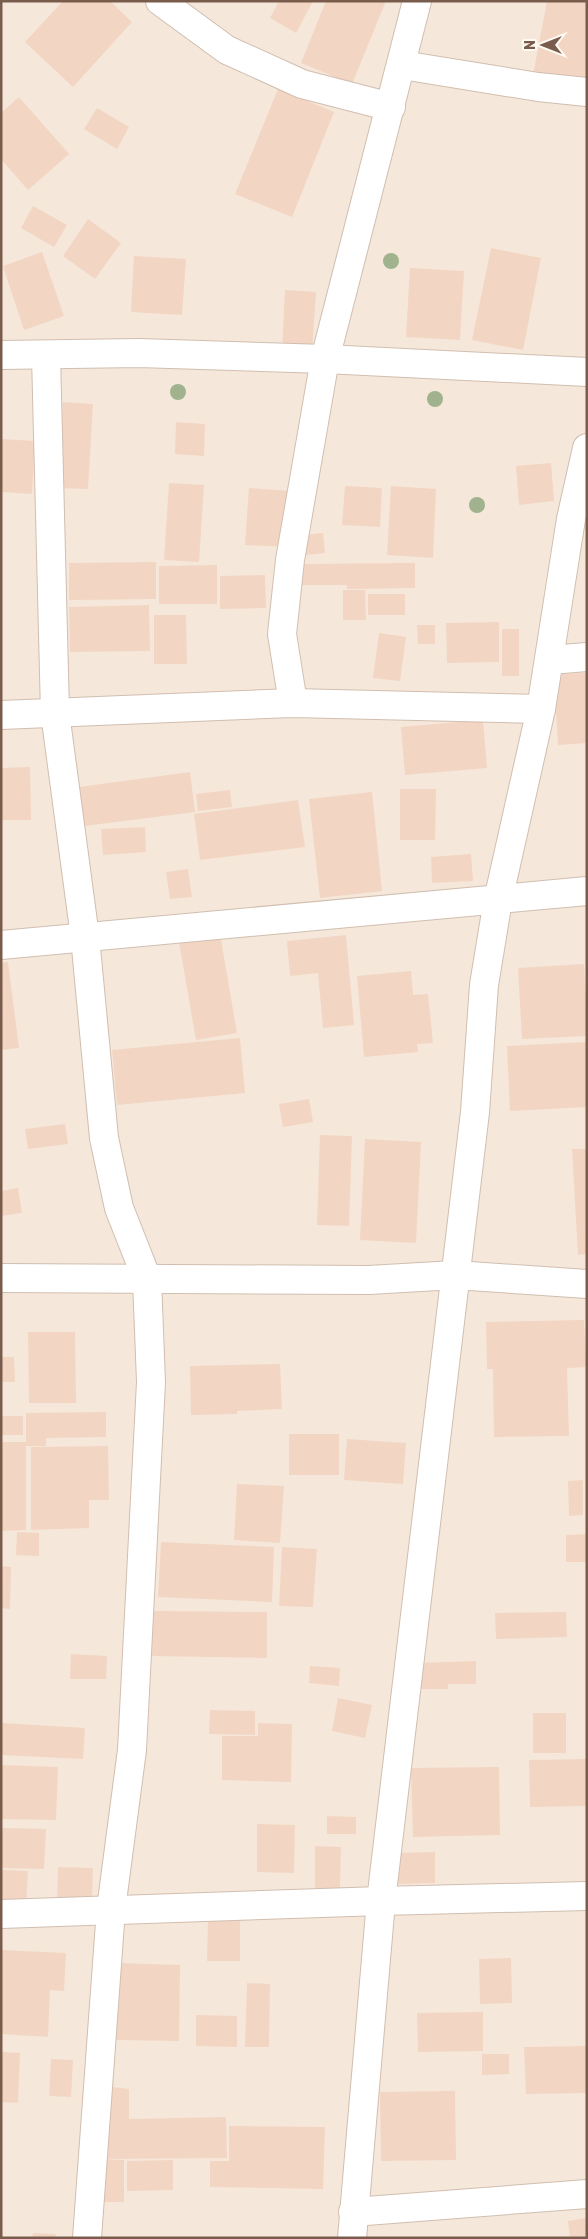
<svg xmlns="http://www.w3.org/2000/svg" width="588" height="2239" font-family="Rubik,sans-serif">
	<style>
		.residential { fill: #f5e8da }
		.building { fill: #f3d5c3 }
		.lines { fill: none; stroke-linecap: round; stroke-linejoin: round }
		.minor-casing { stroke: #d1beb0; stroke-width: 30 }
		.minor { stroke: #fff; stroke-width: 28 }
		.tree { fill: #a0b28e }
	</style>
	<rect width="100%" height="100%" fill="#fdf6ec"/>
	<!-- residential -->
	<rect class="residential" x="1" y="1" width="586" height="2237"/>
	<!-- building -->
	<g class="building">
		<polygon points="63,1 110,1 132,22 73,87 25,42"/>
		<polygon points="279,1 313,1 296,33 270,18"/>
		<polygon points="326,1 386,1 352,84 301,63"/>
		<polygon points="547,1 587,1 587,86 533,75"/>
		<polygon points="278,89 334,112 292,217 235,194"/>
		<polygon points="19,97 69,154 28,190 1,159 1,113"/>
		<polygon points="97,108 129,127 117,149 84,129"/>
		<polygon points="33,206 67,225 54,247 21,228"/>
		<polygon points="88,219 121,243 95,279 63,256"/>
		<polygon points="491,248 541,258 523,350 472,340"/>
		<polygon points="42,252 64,316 24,330 3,266"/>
		<polygon points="134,256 186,259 182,315 131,312"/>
		<polygon points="410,268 464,271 460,340 406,337"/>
		<polygon points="285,290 316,292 312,352 282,350"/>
		<polygon points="63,402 93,404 88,489 58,488"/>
		<polygon points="176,422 205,424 204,456 175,454"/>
		<polygon points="1,439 35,441 32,494 1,492"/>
		<polygon points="551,463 554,501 519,505 516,466"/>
		<polygon points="169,483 204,485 199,562 164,560"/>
		<polygon points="345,486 382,488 380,527 342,525"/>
		<polygon points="391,486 436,489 433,558 387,555"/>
		<polygon points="249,488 290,491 287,547 245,545"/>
		<polygon points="323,533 325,553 306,555 303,535"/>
		<polygon points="156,562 156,599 69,600 69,563"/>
		<polygon points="415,563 415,588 347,589 347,585 298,585 298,564"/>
		<polygon points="217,565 217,604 159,604 159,566"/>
		<polygon points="265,575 266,608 220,609 220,576"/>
		<polygon points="343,590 365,590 366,620 343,620"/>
		<rect x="368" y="594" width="37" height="21"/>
		<polygon points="149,605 150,651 70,652 69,607"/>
		<polygon points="154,615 186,615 187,664 154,664"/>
		<polygon points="499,622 499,662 447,663 446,623"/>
		<polygon points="417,625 435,625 435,644 418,644"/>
		<rect x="502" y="629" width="17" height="47"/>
		<polygon points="379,633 406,637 400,681 373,678"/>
		<polygon points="587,673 587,743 558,745 554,674"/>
		<polygon points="483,720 487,768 405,775 401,727"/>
		<polygon points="30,767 31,820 1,820 1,768"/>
		<polygon points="190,772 195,812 84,826 79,787"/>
		<polygon points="400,789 436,789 435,840 400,840"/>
		<polygon points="230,790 232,807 198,811 196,794"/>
		<polygon points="372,792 382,891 320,898 309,799"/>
		<polygon points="298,800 305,847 200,860 194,814"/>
		<polygon points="145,827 146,852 103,855 101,829"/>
		<polygon points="471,854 473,881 432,883 431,857"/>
		<polygon points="188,869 192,897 170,899 166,872"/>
		<polygon points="220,934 237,1033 196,1040 179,942"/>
		<polygon points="346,935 354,1025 323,1028 318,973 290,976 287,941"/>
		<polygon points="8,962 19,1048 1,1050 1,963"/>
		<polygon points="584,964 587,1036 522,1039 518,968"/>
		<polygon points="411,971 413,995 428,994 433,1043 417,1044 418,1052 364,1057 357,976"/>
		<polygon points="240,1038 245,1093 117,1105 112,1050"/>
		<polygon points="587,1042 587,1107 510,1111 507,1046"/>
		<polygon points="309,1099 313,1122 283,1127 279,1104"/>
		<polygon points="65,1124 68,1144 28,1149 25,1129"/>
		<polygon points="320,1135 352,1136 349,1226 317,1225"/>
		<polygon points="365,1139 421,1142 416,1243 360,1240"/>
		<polygon points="572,1149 587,1149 587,1254 578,1255"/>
		<polygon points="18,1188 22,1213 1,1216 1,1191"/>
		<polygon points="584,1320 586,1367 567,1368 569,1436 494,1437 493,1369 487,1369 486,1322"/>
		<polygon points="28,1332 75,1332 76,1403 29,1403"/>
		<polygon points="1,1357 14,1357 15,1382 1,1382"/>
		<polygon points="280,1364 282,1409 237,1411 237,1414 191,1415 190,1366"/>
		<polygon points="106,1412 106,1437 46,1438 46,1446 26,1446 26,1530 1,1531 1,1442 26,1442 26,1413"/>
		<rect x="1" y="1416" width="22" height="19"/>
		<rect x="289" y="1434" width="50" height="41"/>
		<polygon points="347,1439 406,1443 403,1484 344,1480"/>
		<polygon points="108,1446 109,1500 89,1500 89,1528 31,1530 31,1447"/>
		<polygon points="583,1480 583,1515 569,1516 568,1481"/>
		<polygon points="237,1484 284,1486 280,1543 234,1540"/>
		<polygon points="17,1532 39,1533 39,1556 16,1555"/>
		<polygon points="587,1534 587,1562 566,1562 566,1535"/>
		<polygon points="161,1542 274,1547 272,1602 158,1597"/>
		<polygon points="282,1547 317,1549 313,1607 279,1606"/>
		<polygon points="1,1566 11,1567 10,1609 1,1608"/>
		<polygon points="153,1611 267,1612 267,1658 152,1656"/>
		<polygon points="566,1612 567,1637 496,1639 495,1613"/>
		<polygon points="71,1654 107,1656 106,1679 70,1679"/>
		<polygon points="476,1661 476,1684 448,1684 448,1689 418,1689 418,1663"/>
		<polygon points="310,1666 340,1668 339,1686 309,1683"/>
		<polygon points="338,1698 372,1705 365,1738 332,1731"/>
		<polygon points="210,1710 255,1711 255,1735 209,1734"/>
		<rect x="533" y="1713" width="33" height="40"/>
		<polygon points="1,1723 85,1728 83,1759 1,1755"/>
		<polygon points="258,1723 292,1724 291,1782 222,1780 222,1736 258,1736"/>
		<polygon points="587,1759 587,1806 530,1807 529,1760"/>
		<polygon points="1,1765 58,1767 56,1820 1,1819"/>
		<polygon points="499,1767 500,1835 413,1837 411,1768"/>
		<polygon points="327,1816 356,1817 356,1834 327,1834"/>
		<polygon points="257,1824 295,1825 294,1873 257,1872"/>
		<polygon points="1,1828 46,1829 44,1869 1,1868"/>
		<polygon points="315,1846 341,1847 340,1888 315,1888"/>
		<polygon points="435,1852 435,1883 396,1884 396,1853"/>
		<polygon points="58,1867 93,1868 92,1903 57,1901"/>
		<polygon points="1,1870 28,1871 26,1907 1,1906"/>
		<polygon points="208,1919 240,1920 240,1961 207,1961"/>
		<polygon points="2,1950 66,1953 64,1991 50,1990 48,2037 1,2034"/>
		<polygon points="511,1958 512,2003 480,2004 479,1959"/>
		<polygon points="117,1963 180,1965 179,2041 116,2040"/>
		<polygon points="247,1983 270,1984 269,2047 245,2047"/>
		<polygon points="483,2012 483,2051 418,2052 417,2013"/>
		<polygon points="196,2015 237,2016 237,2047 196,2046"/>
		<polygon points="587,2046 587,2093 526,2094 524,2047"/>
		<polygon points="1,2052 20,2053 18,2103 1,2102"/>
		<polygon points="482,2054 509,2054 509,2074 482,2075"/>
		<polygon points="51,2059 73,2060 71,2097 49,2096"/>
		<polygon points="104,2086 129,2089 129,2119 226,2117 227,2158 102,2159 124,2160 124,2202 96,2202"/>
		<polygon points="455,2091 456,2160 381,2161 380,2092"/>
		<polygon points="229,2126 325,2127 323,2189 210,2187 210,2161 229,2161"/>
		<polygon points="173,2160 173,2190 127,2191 127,2161"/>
		<polygon points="587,2218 587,2238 570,2238 568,2221"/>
		<polygon points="33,2233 56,2234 55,2238 32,2238"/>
	</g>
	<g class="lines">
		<!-- minor casing -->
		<g class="minor-casing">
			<g id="minor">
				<polyline points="160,1 227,50 302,84 391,107"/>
				<polyline points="402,65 538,87 587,92"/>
				<polyline points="1,355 139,353 325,359 587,372"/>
				<polyline points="46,355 55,713 85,937 104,1138 119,1208 147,1279 151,1382 132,1750 111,1909 87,2238"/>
				<polyline points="550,660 587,657"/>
				<polyline points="293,703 282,634 290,560 325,359 417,1"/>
				<polyline points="1,715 293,703 541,709"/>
				<polyline points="1,945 587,891"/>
				<polyline points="1,1278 369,1280 455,1275 587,1284"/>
				<polyline points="1,1914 381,1901 587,1896"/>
				<polyline points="353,2212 587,2194"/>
				<polyline points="352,2238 381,1901 475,1112 484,985 498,900 541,709 571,519 587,448"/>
			</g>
		</g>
		<!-- minor -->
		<use href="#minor" class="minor"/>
	</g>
	<!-- trees -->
	<g class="tree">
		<circle cx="391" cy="261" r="8"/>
		<circle cx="178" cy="392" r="8"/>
		<circle cx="435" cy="399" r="8"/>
		<circle cx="477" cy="505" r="8"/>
	</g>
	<!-- border -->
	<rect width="588" height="2239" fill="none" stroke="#7a5c4d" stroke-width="5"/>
	<!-- north arrow -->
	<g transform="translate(543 45) rotate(270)" stroke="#fffaf3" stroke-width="4" paint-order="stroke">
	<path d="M0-4L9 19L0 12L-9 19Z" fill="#7a5c4d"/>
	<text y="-8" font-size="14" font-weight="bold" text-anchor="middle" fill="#7a5c4d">N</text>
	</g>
</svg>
